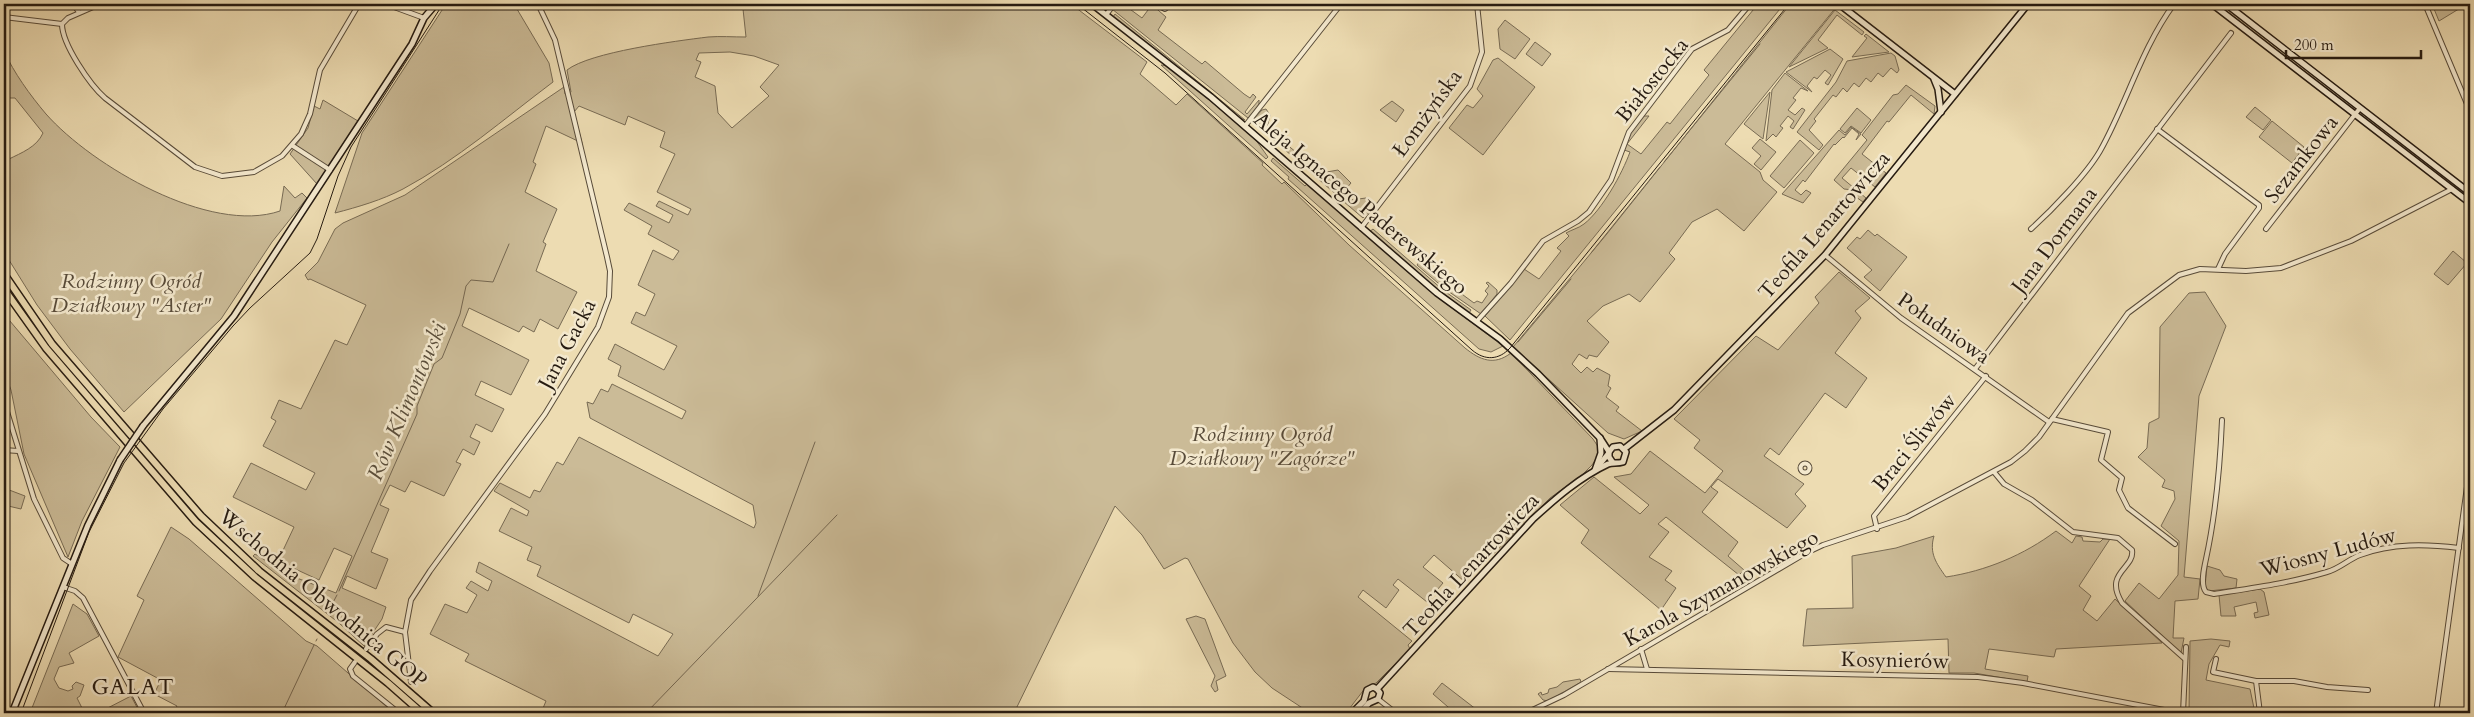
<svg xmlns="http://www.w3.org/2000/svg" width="2474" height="717" font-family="Cardo,serif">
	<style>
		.green { fill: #cbbb97; stroke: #786b54; fill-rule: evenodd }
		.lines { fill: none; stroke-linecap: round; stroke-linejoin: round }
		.stream { stroke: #756751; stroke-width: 1 }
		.street-casing { stroke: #584b39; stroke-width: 6 }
		.secondary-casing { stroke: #261b11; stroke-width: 8 }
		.highway-casing { stroke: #261b11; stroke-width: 9 }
		.street { stroke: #f3e8cd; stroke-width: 4 }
		.secondary { stroke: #f3e8cd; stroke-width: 5 }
		.highway { stroke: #eddcb2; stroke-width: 6 }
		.tram { stroke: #261b11; stroke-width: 1 }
		.secondary-bridge-casing { stroke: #261b11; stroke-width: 8; stroke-linecap: butt }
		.secondary-bridge { stroke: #f3e8cd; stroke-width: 5 }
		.labels { text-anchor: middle; stroke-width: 5; stroke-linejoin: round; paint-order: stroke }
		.street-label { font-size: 21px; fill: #261b11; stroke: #f3e8cd }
		.park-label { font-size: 21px; font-style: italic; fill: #584b39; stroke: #f3e8cd }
		.water-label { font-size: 22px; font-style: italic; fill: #5a4e3b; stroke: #f3e8cd }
		.neighbourhood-label { font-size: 22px; letter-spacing: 1px; fill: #261b11; stroke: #f3e8cd }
	</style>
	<rect width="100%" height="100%" fill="#eddcb2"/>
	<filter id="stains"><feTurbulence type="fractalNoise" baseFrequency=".004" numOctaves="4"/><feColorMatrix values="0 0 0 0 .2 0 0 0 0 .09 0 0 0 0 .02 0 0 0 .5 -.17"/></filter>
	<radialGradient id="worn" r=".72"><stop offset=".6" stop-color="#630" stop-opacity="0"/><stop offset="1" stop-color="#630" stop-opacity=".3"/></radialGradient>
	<!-- green -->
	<g class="green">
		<path d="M446,4H514L549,63L553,82C505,118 457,160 403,189C382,200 358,207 335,213L362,133Z"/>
		<path d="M666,4H1071L1147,62L1140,74L1176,105L1187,94L1263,163L1262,165L1282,184L1284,182L1349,245L1465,348C1480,360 1494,366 1511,353L1593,439L1599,448L1598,456L1592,465L1582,475L1550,498L1465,582L1434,555L1423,567L1443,583L1427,602L1398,579L1393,585L1399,590L1386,608L1363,590L1358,597L1412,641L1408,645L1410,649L1376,683L1366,687L1346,713H1310L1272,688L1255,672L1233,643L1188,559L1185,558L1164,569L1142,535L1115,506L1014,713H541L546,701L465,661L469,654L430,634L445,604L467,613L477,595L466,588L471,581L488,591L492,581L476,572L479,562L658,656L673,634L633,614L629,623L537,576L541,566L527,560L532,547L499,531L511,508L527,516L529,511L494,491L500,483L530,498L534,490L540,492L557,462L563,465L579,437L754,528L756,523L753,505L590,418L587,402L593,404L601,389L608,392L612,384L682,419L686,411L618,376L621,366L608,359L615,344L664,370L677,346L631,323L636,312L645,316L655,294L638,285L653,250L673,260L679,251L648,234L652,226L624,210L629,203L669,223L673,215L656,206L659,201L688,215L691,209L657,192L675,154L660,147L665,132L628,116L625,125L579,106L574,112L582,143L546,126L533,162L536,164L525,192L557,209L543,242L546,244L536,271L577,292L558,329L540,319L534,332L523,326L519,332L469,308L462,326L529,360L511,395L481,381L475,395L504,409L492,432L476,424L470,437L480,442L474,455L463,449L456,462L461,464L444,496L411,481L405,492L390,485L380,505L389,509L371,552L388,559L376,589L347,576L342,588L386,607L382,619L364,646L339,623L253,556L255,554L289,575L336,593L352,556L334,548L319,580L278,561L294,527L233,497L251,463L306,490L315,473L263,446L276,421L271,418L279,400L301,409L335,340L347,345L366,305L310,279L308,280L305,275L318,262L335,229L343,223L405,195L564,87L565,94L571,92L567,70C590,52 676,41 708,37C720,36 733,37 746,37L743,9H678ZM730,52L754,56L779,65L760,87L769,96L732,128L718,113L715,86L695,77L701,62L696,60L699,53Z"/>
		<polygon points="1116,4 1123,4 1142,18 1151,6 1148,4 1151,4 1166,17 1158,30 1202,64 1205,61 1244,94 1250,98 1253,94 1256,97 1245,112 1247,114 1259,100 1259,106 1248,118 1112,9"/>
		<path d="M1758,4H1784L1510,340L1485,316L1524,269L1539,279L1561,251L1557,248L1569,236L1566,233C1571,230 1579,228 1584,224C1602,210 1622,174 1630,152L1624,150L1629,134L1643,116H1649L1627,144L1641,154L1667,122L1670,124L1709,75L1704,70Z"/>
		<polygon points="1793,4 1834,4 1837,6 1725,144 1760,172 1763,180 1777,192 1744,231 1717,209 1692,222 1669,253 1675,259 1640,302 1629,294 1603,306 1587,321 1609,342 1597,357 1589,355 1587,359 1579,354 1572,364 1581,373 1587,367 1593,372 1597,368 1610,375 1608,386 1611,388 1606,397 1619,407 1616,411 1642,431 1624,439 1608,433 1513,347 1606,235 1788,7 1789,8"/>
		<polygon points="2432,4 2467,4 2439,21"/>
		<polygon points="1835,10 1864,32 1862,35 1837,15 1818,40 1828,48 1789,67"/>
		<polygon points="1115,14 1245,120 1237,117 1113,17"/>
		<polygon points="1505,20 1530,39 1515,59 1500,49 1498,29"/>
		<polygon points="1866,34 1889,52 1852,57 1867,38 1864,36"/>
		<polygon points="1535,42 1551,54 1542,66 1526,54"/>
		<polygon points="1830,49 1843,59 1828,85 1825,83 1831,75 1825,70 1817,79 1814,77 1807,86 1812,92 1786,72"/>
		<path d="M4,51C14,73 30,95 46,114C92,166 210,235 280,211L284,186L295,198L302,193L307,198L272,242L221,319L124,412L70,349L37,305L4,252V156L9,159C21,153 37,147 43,133L15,98H9L4,106Z"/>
		<polygon points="1891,53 1895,56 1899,70 1897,73 1891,68 1883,77 1878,73 1871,82 1866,78 1859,87 1854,83 1847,92 1843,88 1836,97 1833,95 1814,119 1816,121 1809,130 1823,145 1819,150 1797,132 1836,82 1847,61"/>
		<polygon points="1498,58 1535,87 1483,155 1449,128 1467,105 1473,108 1483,96 1477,89 1493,60"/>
		<polygon points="1161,65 1168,66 1253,136 1268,157 1266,159"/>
		<polygon points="1785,73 1808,91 1801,88 1793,98 1796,100 1788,110 1795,115 1802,108 1805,110 1793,129 1790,127 1794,121 1788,116 1780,126 1783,128 1776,137 1773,134 1766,141 1772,90"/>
		<polygon points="1906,85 1935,106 1934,114 1911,95 1889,122 1887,121 1862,154 1886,173 1875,187 1851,168 1842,178 1866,198 1863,202 1856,197 1853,190 1844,189 1834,180 1867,140 1862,135 1893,95 1898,94"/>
		<polygon points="1770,92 1763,139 1744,124"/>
		<polygon points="323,100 358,121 317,184 290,154 308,128 314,106 320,109"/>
		<polygon points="1392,101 1404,110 1396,122 1380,110"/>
		<polygon points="2255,107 2271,120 2263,130 2246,117"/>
		<polygon points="1857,108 1871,120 1861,133 1851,126 1845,133 1840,129"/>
		<polygon points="1266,109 1270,115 1267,128 1321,173 1338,170 1351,183 1339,197 1252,121 1262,110"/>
		<polygon points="2272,121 2304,147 2292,163 2259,137"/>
		<polygon points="1851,127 1861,134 1856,140 1859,134 1852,128 1844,138 1843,137 1835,145 1834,144 1805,182 1803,180 1795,190 1801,195 1806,190 1811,193 1803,203 1782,194 1839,130 1845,135"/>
		<polygon points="1760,139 1776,152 1761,170 1754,164 1761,156 1752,148"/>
		<polygon points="1800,140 1814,153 1784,188 1770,176"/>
		<polygon points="1273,158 1305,186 1307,184 1436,296 1503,346 1491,352 1479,349 1288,179 1289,177 1271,161"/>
		<polygon points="1366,198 1373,207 1363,218 1343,201"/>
		<polygon points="1373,229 1443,290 1471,310 1469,313 1425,280 1369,232"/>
		<polygon points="1868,230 1875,236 1877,234 1907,257 1880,291 1864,277 1872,270 1847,248 1857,237 1860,239"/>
		<polygon points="2453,251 2467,263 2448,285 2434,274"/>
		<polygon points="1424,255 1428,259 1421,264 1474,303 1477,301 1482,303 1488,294 1485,291 1489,286 1486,283 1488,282 1497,290 1497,294 1481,314 1445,289 1417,265"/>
		<polygon points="1839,272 1870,298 1855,311 1861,318 1835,353 1867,378 1846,408 1825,393 1779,455 1770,448 1764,456 1804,484 1795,494 1806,506 1787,528 1718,479 1711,487 1718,492 1702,512 1738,542 1728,556 1744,570 1739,575 1666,517 1658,524 1669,532 1649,557 1672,571 1665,580 1676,588 1661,610 1581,543 1589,530 1560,505 1594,477 1640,514 1649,505 1614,477 1631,474 1650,451 1705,493 1723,471 1694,448 1700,440 1674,419 1756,336 1778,350 1819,303 1815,297"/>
		<polygon points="2205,292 2226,326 2199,396 2184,577 2200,579 2198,599 2175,601 2173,638 2184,638 2181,653 2125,601 2139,583 2159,599 2178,575 2179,541 2161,526 2175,499 2174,491 2162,487 2165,480 2138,457 2147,448 2149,423 2159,418 2160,327 2189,293"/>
		<polygon points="4,314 91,417 120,447 82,521 68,557 24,454 11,390 4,371"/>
		<polygon points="4,488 25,496 21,509 4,505"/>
		<polygon points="171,527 189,539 306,641 317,646 394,713 173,713 177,706 154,694 161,680 118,657 144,600 137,596"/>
		<path d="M2056,531L2072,543L2076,536L2082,537L2083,541L2100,542L2103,539H2110L2079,586L2091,596L2083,610L2097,621L2115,599L2162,643L2056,649L2054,657L1989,649L1985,669L2028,676L2027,682L1974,673H1949L1948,639L1803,646L1807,609L1853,608L1852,556L1896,548L1934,536C1929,553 1936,563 1946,577C1986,571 2024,555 2056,531Z"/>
		<polygon points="2207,566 2220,570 2224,576 2237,579 2236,588 2209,591 2205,587"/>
		<polygon points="2260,589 2264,592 2269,615 2255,618 2254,613 2258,612 2256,602 2234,607 2236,616 2221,616 2219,595"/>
		<polygon points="73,604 87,614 99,636 69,653 74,663 59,667 54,679 59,688 68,691 73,689 72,686 76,682 84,685 80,696 77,698 84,712 30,713"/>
		<polygon points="1196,616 1205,619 1226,676 1216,681 1218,690 1215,692 1211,686 1215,676 1186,619"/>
		<polygon points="2211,639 2230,641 2229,647 2220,645 2209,664 2206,680 2250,689 2255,713 2189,712 2190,641"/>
		<polygon points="1580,679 1581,682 1548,701 1543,700 1538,694 1541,692 1542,695 1548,693 1549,689 1557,687 1563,682"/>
		<polygon points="1442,683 1481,713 1455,713 1433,694"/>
		<polygon points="131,696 140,713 98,713"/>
	</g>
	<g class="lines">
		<!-- stream -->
		<g class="stream">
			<polyline points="1664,162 1760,44"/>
			<polyline points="1591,253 1660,167"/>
			<polyline points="1518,342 1571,279"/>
			<polyline points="339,591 417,414 417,406 434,364 442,358 460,314 466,286 471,280 493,282 509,244"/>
			<polyline points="758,596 815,442"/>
			<polyline points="328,612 337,595"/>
			<polyline points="316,641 317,639"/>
			<polyline points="282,713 314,645"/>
			<polyline points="646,713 837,515"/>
		</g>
		<!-- street casing -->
		<g class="street-casing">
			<g id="street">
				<polyline points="73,4 79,12"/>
				<polyline points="386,4 424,18"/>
				<polyline points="1155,4 1165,9 1171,4"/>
				<polyline points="2425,4 2470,111"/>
				<polyline points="1106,15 1114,4"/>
				<polyline points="4,17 62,24"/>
				<path d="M62,24C62,44 90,85 105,98L195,167L222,176L254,172L282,156L301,134L310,114L320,70L359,4"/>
				<polyline points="62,24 68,18 100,4"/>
				<polyline points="1245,126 1341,4"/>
				<polyline points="2157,129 2259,205 2259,208 2225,254 2218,269"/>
				<polyline points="293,146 330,170"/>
				<polyline points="1361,228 1470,86 1482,52 1477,4"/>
				<path d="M2031,229C2052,210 2086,175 2100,151C2127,103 2141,49 2174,4"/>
				<polyline points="2266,229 2360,108"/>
				<polyline points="1825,255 1901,318 2049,422"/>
				<polyline points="1477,321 1511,283 1543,241 1578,221 1589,212 1611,180 1629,132 1692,49 1728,30 1750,4"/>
				<polyline points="1975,369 2231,33"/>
				<polyline points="4,402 34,499 63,558 72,564"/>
				<polyline points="2052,419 2108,432 2101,460 2122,478 2119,490 2128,508 2175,544"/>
				<path d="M2222,420C2220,467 2216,513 2206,559C2204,568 2200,585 2206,592L2214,594C2252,588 2290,583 2327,572C2339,569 2349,559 2360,555C2392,543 2426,544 2459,548"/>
				<polyline points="4,450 18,451"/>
				<circle cx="1805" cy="468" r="4.5"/>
				<path d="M1994,472L2004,484L2032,500L2073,532L2118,538L2132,550C2135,569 2103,572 2122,603L2185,659"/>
				<polyline points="1877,529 1874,516 1986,376"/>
				<polyline points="63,587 75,591 83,598 144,713"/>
				<polyline points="366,649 377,634 386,627 405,632"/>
				<polyline points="1641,649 1647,669"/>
				<polyline points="2216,659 2213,672 2256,681"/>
				<polyline points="355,662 350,669 353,676 399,713"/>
				<polyline points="1608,669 1978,677 2023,683 2180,713"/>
				<polyline points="411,682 405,632 411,600 430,571 545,414 598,327 609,297 610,271 607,257 555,40 538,4"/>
				<polyline points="1378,699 1396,713"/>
				<polyline points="1526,713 1564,695 1806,553 1823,545 1907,517 2011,462 2025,451 2039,437 2128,313 2179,275 2200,269 2246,271 2281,268 2351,241 2452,189"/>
				<polyline points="2183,713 2186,647"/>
				<polyline points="2260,713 2256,681 2294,681 2327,687 2368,690"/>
				<polyline points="2436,713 2470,465"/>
			</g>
		</g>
		<!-- secondary casing -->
		<g class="secondary-casing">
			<g id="secondary">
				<polyline points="1092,4 1211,97 1437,293 1500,339 1538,374 1600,438 1609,452"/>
				<polyline points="1839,4 1955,94"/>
				<polyline points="2212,4 2470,203"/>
				<polyline points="2226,4 2470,193"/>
				<polyline points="1934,79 1938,89 1941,112"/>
				<polyline points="143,426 234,316 412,44 424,18 436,4"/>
				<polyline points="1624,449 1674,410 1825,255 2028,4"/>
				<polyline points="1596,469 1608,454"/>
				<polyline points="1595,470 1601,453 1600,438"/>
				<path d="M1377,689L1533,519C1555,499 1580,477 1608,464C1613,462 1617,464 1623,462L1626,452L1620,446L1613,447L1609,452V457L1613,463"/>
				<polyline points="12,713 88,525 120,460"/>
				<polyline points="1352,713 1364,701 1367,690 1373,687 1377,689"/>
				<polyline points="1360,713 1369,703 1378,699 1380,693 1377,689"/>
				<polyline points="1365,713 1393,711"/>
			</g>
		</g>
		<!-- highway casing -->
		<g class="highway-casing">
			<g id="highway">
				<polyline points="4,274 52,344 201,516 259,571 371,659 433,713"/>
				<polyline points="4,289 46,348 196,522 255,577 388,683 422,713"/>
			</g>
		</g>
		<!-- street -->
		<use href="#street" class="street"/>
		<!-- secondary -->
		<use href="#secondary" class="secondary"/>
		<!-- highway -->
		<use href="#highway" class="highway"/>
		<!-- tram -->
		<g class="tram">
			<path d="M1077,4L1165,73L1472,350C1485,361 1499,360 1510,348L1789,4"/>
			<polyline points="21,713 89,532 124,463 163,409 233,326 250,308 310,253 317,239 338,176 351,147 443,4"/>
		</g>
		<!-- secondary-bridge casing -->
		<g class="secondary-bridge-casing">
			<polyline id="secondary-bridge" points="120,460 143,426"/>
		</g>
		<!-- secondary-bridge -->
		<use href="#secondary-bridge" class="secondary-bridge"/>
	</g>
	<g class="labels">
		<!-- street labels -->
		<g class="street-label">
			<text transform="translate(1652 80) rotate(-51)" y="7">Białostocka</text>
			<text transform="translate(1427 113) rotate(-54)" y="7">Łomżyńska</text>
			<text transform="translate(2301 159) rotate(-52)" y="7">Sezamkowa</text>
			<text transform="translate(1361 203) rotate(40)" y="7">Aleja Ignacego Paderewskiego</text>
			<text transform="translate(1824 225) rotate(-49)" y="7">Teofila Lenartowicza</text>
			<text transform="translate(2054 240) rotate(-53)" y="7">Jana Dormana</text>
			<text transform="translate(1944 328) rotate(35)" y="7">Południowa</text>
			<text transform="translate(567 344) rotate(-62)" y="7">Jana Gacka</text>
			<text transform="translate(1914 442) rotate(-51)" y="7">Braci Śliwów</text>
			<text transform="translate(2328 552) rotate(-15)" y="7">Wiosny Ludów</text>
			<text transform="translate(1471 565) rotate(-47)" y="7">Teofila Lenartowicza</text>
			<text transform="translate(1721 588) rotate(-29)" y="7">Karola Szymanowskiego</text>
			<text transform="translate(323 598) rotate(40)" y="7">Wschodnia Obwodnica GOP</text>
			<text transform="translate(1895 660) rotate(1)" y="7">Kosynierów</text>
		</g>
		<!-- park labels -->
		<g class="park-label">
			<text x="131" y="288">Rodzinny Ogród<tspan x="131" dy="24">Działkowy "Aster"</tspan></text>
			<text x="1262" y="441">Rodzinny Ogród<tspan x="1262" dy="24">Działkowy "Zagórze"</tspan></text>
		</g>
		<!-- water labels -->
		<g class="water-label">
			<text transform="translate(406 401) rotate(-67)" y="8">Rów Klimontowski</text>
		</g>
		<!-- neighbourhood labels -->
		<g class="neighbourhood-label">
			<text x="133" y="694">GALAT</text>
		</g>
	</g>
	<!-- margin -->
	<rect width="2474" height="717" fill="none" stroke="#eddcb2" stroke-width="20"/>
	<rect x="5" y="5" width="2464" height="707" fill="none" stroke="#261b11" stroke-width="2.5"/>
	<rect x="10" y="10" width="2454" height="697" fill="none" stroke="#261b11"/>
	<!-- scale -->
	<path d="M2286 50v8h135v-8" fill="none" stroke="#261b11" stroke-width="2.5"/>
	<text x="2294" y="50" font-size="15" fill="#261b11" stroke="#f3e8cd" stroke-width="4" paint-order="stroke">200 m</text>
	<rect width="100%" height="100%" filter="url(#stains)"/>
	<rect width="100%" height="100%" fill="url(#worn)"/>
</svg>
